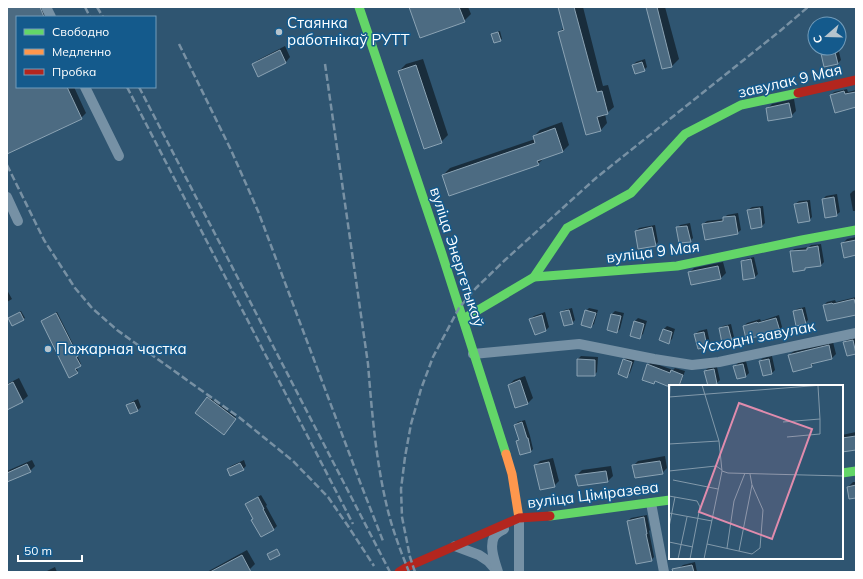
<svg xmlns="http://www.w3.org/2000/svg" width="863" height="579" font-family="Mulish,sans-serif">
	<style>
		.shadow { fill: #0007 }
		.building { fill: #4c6b82; stroke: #8ba3b4 }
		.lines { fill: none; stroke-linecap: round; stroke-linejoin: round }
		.street { stroke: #7691a5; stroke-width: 10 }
		.fast { stroke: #63d668; stroke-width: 9 }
		.slow { stroke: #ff974d; stroke-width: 9 }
		.jam { stroke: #b3261e; stroke-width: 9 }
		.rail { stroke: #7891a4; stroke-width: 2.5; stroke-dasharray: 7 3; stroke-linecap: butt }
		.poi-dot { fill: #b6c4cd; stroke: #145a8c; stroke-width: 1.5 }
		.labels { text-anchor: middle; stroke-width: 3; stroke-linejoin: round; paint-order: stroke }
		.poi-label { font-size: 15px; fill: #fff; stroke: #145a8c; text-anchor: start }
		.street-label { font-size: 15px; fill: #fff; stroke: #145a8c }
		.inset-road { fill: none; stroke: #8299aa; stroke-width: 1 }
		.view { fill: #e08cad; fill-opacity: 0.15; stroke: #e08cad; stroke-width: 2 }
		.inset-edge { fill: none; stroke: #fff; stroke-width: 2 }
	</style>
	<rect width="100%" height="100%" fill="#2f5571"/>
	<!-- shadow -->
	<g class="shadow">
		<polygon points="7,7 46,7 53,17 17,17 17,87 74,87 86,113 81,118 7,153"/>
		<polygon points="410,7 468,7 471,14 464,21"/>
		<polygon points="559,7 583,7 603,86 608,85 614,107 607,113 605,114 607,123 601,130 560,32 564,27"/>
		<polygon points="647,7 665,7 679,59 672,66 663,68"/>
		<polygon points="500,31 502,39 495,42 492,34"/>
		<polygon points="285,46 290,57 286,62 253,65 258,60"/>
		<polygon points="823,48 838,48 841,60 838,63 821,50"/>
		<polygon points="423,59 448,135 441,142 399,71 406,64"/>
		<polygon points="645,59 647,67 644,70 633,65 636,62"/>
		<polygon points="847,89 848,92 856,90 856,106 831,95 834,92"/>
		<polygon points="794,99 796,111 791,116 767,109 772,104"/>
		<polygon points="562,122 569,145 563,151 545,157 538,164 443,175 450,168 535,139 534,136 540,130"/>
		<polygon points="856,190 856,211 853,211 850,194 853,191"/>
		<polygon points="837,194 840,212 836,215 823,199 826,196"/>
		<polygon points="810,200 812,217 809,220 795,204 799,201"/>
		<polygon points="763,206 765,223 762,226 752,228 748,210 752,207"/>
		<polygon points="738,213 741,230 737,233 703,224 707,221 724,219 724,218 727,215"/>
		<polygon points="690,223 693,238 690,241 677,228 680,225"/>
		<polygon points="655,225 658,242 655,245 636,231 639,228"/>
		<polygon points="856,237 856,254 842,244 847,239"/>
		<polygon points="821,244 824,262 821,265 806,267 804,269 791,252 794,249 809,247 811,245"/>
		<polygon points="754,257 758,274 755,277 742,262 745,259"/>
		<polygon points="723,262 726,273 721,278 691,284 689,273 694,268"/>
		<polygon points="7,290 12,299 7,302"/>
		<polygon points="856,297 856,314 824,305 827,302 835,300 836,302"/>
		<polygon points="805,307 808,320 805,323 794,312 797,309"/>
		<polygon points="572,308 575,320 572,323 561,313 564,310"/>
		<polygon points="589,308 598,310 594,324 591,327 586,311"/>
		<polygon points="21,311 25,318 23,319 9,318"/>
		<polygon points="615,311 624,313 620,329 617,332 608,330 612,314"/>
		<polygon points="57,312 78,354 77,355 81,364 76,367 78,371 77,372 42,321"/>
		<polygon points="545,312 549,327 546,330 535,333 530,319 534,316"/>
		<polygon points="779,315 782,327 779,331 744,326 747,323 760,319 761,321"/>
		<polygon points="638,318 647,321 643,334 640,337 631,335 635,321"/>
		<polygon points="731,324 734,337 731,340 720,329 723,326"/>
		<polygon points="667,326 675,329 672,339 669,342 661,339 664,329"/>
		<polygon points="707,329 710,343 707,346 699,348 695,334 699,331"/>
		<polygon points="856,338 856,353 844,343 848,339"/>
		<polygon points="833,342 836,354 832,358 816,362 811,366 789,355 794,351"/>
		<polygon points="581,356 598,357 597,372 594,375 578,359"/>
		<polygon points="772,356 775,370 772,373 760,361 763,358"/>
		<polygon points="627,357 635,359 630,373 627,376 624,360"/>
		<polygon points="746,361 749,373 746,376 735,366 738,363"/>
		<polygon points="651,362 673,370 675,368 685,371 680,385 670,386 656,381 654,383 648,365"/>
		<polygon points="717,367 720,380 717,383 705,371 708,368"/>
		<polygon points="525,376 533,398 528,403 509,385 514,380"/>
		<polygon points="19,378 28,396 22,401 7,409 7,384"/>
		<polygon points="209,397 236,417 225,432 208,398"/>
		<polygon points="138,399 141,407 138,410 131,413 128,405 131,402"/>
		<polygon points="525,420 530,436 533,449 531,451 518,441 520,439 515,425 518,422"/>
		<polygon points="856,432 856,449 842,451 842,435"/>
		<polygon points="665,456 667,468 662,473 633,466 638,461"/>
		<polygon points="553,458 559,481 554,486 535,466 540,461"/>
		<polygon points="32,460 35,466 30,471 7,481 7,471"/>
		<polygon points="244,460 246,466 243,469 228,469 231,466"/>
		<polygon points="611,466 613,476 608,481 579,484 577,475 582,470"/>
		<polygon points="853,482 856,482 856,497 848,487"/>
		<polygon points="261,495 267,505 266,506 277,526 274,529 261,536 254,519 246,505 249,502"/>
		<polygon points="647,515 650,530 649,531 654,557 651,560 628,521 631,518"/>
		<polygon points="247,550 255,564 250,569 245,572 207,572"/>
		<polygon points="695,562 697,572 680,572 679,568 683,565"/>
		<polygon points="55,567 57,572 45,572"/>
	</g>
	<!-- building -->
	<g class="building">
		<polygon points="7,7 40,7 44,17 17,17 17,87 67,87 82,119 7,154"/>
		<polygon points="409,7 459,7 465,22 420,38"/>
		<polygon points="558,7 574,7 597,92 602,91 608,114 597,117 601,131 586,135 558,32 564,30"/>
		<polygon points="646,7 657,7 672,67 662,69"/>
		<polygon points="498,32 501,41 494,43 491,34"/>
		<polygon points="826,48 834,48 838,64 824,67 820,49"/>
		<polygon points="280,50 286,63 258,77 252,64"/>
		<polygon points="642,62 645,71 635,74 632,65"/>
		<polygon points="416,65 442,143 424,149 398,71"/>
		<polygon points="844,91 845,94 856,92 856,107 835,113 830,95"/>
		<polygon points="789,103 792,117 768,121 766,108"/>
		<polygon points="555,128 563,152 537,161 539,165 449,196 442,175 535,143 533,136"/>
		<polygon points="834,197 837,216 825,218 822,199"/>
		<polygon points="807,202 810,221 798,223 794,204"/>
		<polygon points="760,208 762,227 751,229 747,210"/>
		<polygon points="735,216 738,234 705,240 702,224 723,221 723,217"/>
		<polygon points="687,226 691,242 679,243 676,227"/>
		<polygon points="652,227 656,246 638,249 635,231"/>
		<polygon points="856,240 856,255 844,258 841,243"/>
		<polygon points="818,246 821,266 805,268 805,270 793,272 790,251 807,250 807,248"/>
		<polygon points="751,259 755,278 743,280 741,261"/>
		<polygon points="718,266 721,279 691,285 688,272"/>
		<polygon points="854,299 856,306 856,315 827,321 823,305 832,303 833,304"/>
		<polygon points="802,309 806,324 796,326 793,311"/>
		<polygon points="569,310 573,324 564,326 560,312"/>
		<polygon points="585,310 596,313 591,328 581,325"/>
		<polygon points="20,312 24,320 12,326 8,318"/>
		<polygon points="56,313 78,356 76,357 81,366 75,369 78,373 69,378 41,321"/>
		<polygon points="611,314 621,316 617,333 607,330"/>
		<polygon points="542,315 546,331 535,335 529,319"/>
		<polygon points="776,318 780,331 769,335 769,334 746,339 743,326 757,322 758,323"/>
		<polygon points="634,321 644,324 640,339 630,336"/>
		<polygon points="728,326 732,341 722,343 719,328"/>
		<polygon points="663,329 672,332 669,344 659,340"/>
		<polygon points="704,332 707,347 698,349 694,334"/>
		<polygon points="853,340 856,354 847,356 843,342"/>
		<polygon points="829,345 832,359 811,364 812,367 793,372 788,355"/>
		<polygon points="577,359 595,360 595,376 577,376"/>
		<polygon points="623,359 632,362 627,378 618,374"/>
		<polygon points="769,359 772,374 763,376 759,361"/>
		<polygon points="647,364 670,373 671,370 683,375 679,386 667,386 655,381 654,384 642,380"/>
		<polygon points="743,364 746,377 737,379 733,366"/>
		<polygon points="714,369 717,384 708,386 704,371"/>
		<polygon points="520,380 528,404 515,408 508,385"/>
		<polygon points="13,382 23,402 7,410 7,385"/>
		<polygon points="207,397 236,419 224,435 195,413"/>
		<polygon points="134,402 138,411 130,414 126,405"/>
		<polygon points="522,422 527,438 528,438 531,452 520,455 516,441 519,440 514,425"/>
		<polygon points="856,436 856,450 842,452 842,438"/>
		<polygon points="660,461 663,474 635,478 632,465"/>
		<polygon points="549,462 555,487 540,490 534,465"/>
		<polygon points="240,463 244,470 230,476 227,469"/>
		<polygon points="27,464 31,472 7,482 7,473"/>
		<polygon points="606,471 608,482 578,486 575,475"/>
		<polygon points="856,485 856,498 849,499 847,487"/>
		<polygon points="258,497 264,509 263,509 274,530 261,537 251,520 253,519 245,504"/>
		<polygon points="644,517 647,534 646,534 652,561 636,564 627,521"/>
		<polygon points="277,549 280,555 270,560 267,554"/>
		<polygon points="242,555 251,572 210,572"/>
		<polygon points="692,565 694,572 673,572 672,569"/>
	</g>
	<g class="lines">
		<!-- street -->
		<g class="street">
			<polyline points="46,7 51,17"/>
			<polyline points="85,87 119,156"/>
			<polyline points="7,197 18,221"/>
			<polyline points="473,354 579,344 654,359 692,365 719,362 856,333"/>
			<polyline points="651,503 664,572"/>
			<polyline points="519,518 519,572"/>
			<polyline points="455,546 479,555 488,561 495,569"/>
			<path d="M498,572C495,562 489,547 494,537C496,533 501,531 504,529"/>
		</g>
		<!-- fast -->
		<g class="fast">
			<polyline points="359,7 442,254 506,454"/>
			<polyline points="534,277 567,228 631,193 685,134 741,105 798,93"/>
			<polyline points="463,319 534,277 677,266 802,240 856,230"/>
			<polyline points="842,473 856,471"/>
			<polyline points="550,516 670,500"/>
		</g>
		<!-- slow -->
		<polyline class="slow" points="506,454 512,474 519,518"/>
		<!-- jam -->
		<g class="jam">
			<polyline points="798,93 856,80"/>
			<polyline points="399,572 407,567 519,518 550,516"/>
		</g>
		<!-- rail -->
		<g class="rail">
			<polyline points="85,7 90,17"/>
			<polyline points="97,7 103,17"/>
			<polyline points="179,44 231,150 258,211 360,482 383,541"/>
			<path d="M325,64L368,364C372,413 376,463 388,511C393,531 401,552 409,572"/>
			<polyline points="127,87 353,524"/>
			<polyline points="139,87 390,572"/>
			<polyline points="7,165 44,240 75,288 92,308 117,330 240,418 293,461 328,497 348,526 374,566"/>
			<polyline points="415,572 410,557 402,517 401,489 405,457 411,424 421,389 433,357 459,308 476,288 505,260 596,178 780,31 808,7"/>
		</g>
	</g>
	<!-- markers -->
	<g class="poi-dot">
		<circle cx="279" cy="32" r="4"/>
		<circle cx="48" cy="349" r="4"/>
	</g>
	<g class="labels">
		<!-- poi labels -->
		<g class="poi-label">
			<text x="287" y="28">Стаянка<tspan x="287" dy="17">работнікаў РУТТ</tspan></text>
			<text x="56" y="354">Пажарная частка</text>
		</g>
		<!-- street labels -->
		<g class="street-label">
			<text transform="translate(790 81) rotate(-13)" y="5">завулак 9 Мая</text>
			<text transform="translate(653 252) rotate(-7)" y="5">вуліца 9 Мая</text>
			<text transform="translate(457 257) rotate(72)" y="5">вуліца Энергетыкаў</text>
			<text transform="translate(757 337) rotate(-11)" y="5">Усходні завулак</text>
			<text transform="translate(593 495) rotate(-7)" y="5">вуліца Ціміразева</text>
		</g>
	</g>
	<!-- overview -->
	<g transform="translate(669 385)">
		<rect width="174" height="174" fill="#2f5571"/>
		<path class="inset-road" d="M33,0L50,56M0,12L154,0M0,25L1,1M114,37L151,34L149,1M118,52L151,49V34M0,59L50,56L53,86L59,88L174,91M0,86L47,81L53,85M4,95L49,104M0,111L28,116L31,122L21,174M0,128L43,136M0,142L6,112M0,157L24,162M38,159L83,169L91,163L94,125L83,100M58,163L65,116L76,88M70,166L83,100L81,89M9,174L18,132M35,174L53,86"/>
		<path class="view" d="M70,18L143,44L103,154L30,127Z"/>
		<rect width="174" height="174" class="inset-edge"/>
	</g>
	<!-- border -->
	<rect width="863" height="579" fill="none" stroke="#ffffff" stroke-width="16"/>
	<!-- legend -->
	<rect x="16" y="16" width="140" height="72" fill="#145a8c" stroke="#729cba"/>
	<rect x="24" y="29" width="20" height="6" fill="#63d668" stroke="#729cba"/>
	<text x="52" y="36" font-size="12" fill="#ffffff">Свободно</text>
	<rect x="24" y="49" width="20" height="6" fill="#ff974d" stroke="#729cba"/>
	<text x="52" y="56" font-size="12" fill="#ffffff">Медленно</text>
	<rect x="24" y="69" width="20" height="6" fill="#b3261e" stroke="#729cba"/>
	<text x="52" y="76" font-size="12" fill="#ffffff">Пробка</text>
	<!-- north arrow -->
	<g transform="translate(827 36) rotate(250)"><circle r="19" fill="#145a8c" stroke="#729cba"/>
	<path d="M0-3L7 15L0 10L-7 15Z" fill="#b6c4cd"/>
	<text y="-6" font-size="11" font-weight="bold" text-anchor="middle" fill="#ffffff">С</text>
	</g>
	<!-- scale -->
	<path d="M18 555v6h64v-6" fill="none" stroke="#ffffff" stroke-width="2"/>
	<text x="24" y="555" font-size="12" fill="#ffffff" stroke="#145a8c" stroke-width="3" paint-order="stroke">50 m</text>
</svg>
